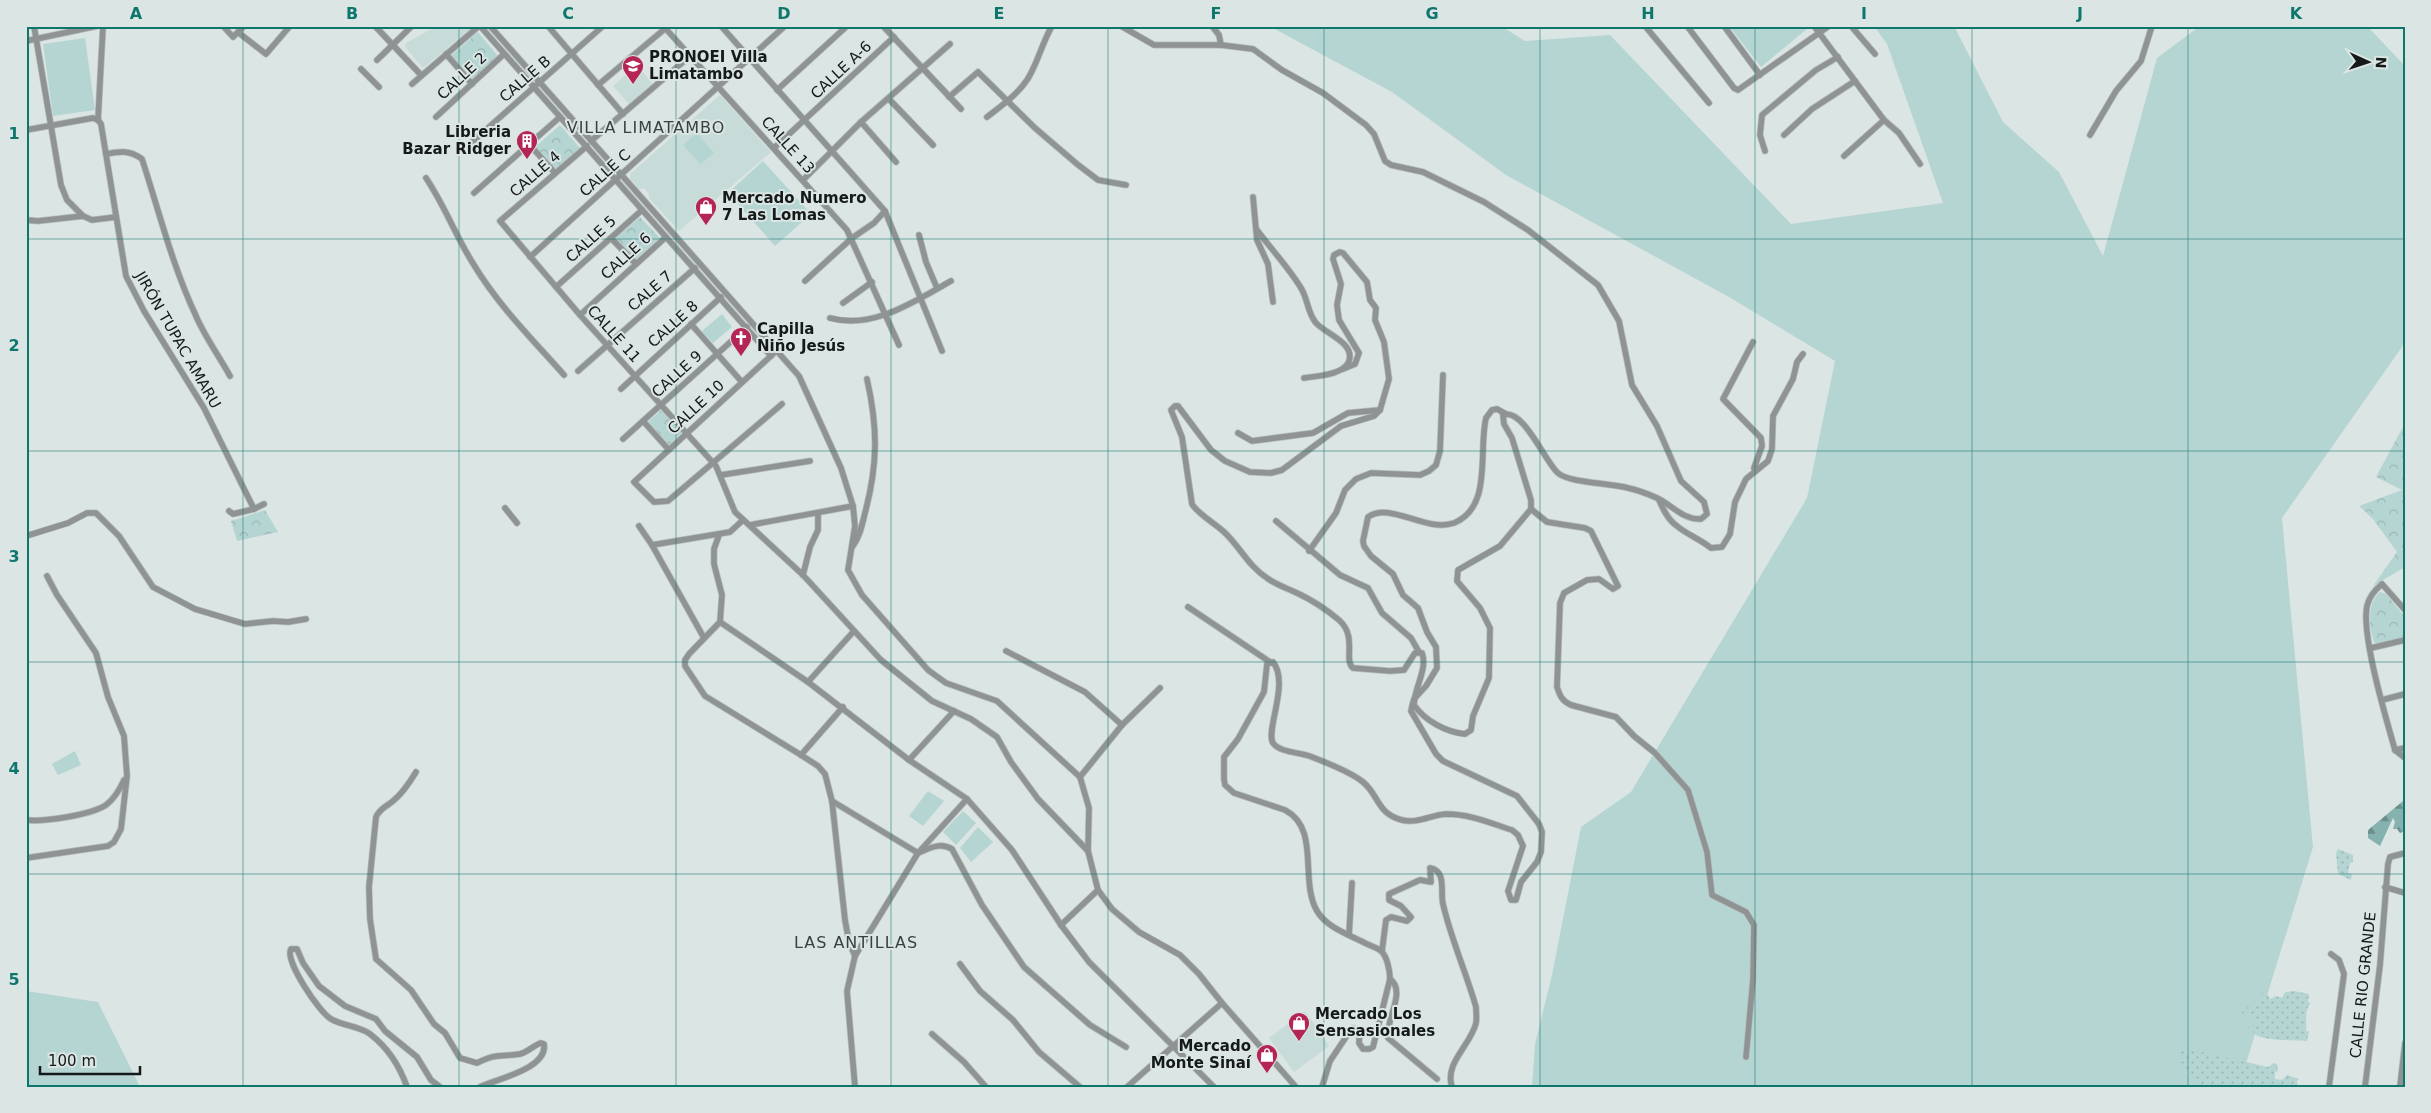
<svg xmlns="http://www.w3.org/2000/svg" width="2431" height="1113" font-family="'DejaVu Sans',sans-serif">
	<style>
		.built { fill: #c7dbd9 }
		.grass { fill: #b5d5d3 }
		.forest { fill: url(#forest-firs) }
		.park { fill: url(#park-crowns) }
		.garden { fill: url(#garden-dots) }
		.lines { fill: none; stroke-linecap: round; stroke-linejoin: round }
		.minor-casing { stroke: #b7c0bf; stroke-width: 7 }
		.minor { stroke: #8f9393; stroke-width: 5.5 }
		.grid { fill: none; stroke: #0f766e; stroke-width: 1; stroke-opacity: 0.55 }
		.labels { text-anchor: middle; stroke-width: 4; stroke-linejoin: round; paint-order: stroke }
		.poi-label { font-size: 15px; font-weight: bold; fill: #151919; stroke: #dbe5e4; text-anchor: start }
		.street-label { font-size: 15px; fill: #151919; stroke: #dbe5e4 }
		.neighbourhood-label { font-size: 16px; letter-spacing: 1px; fill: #394241; stroke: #dbe5e4 }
		.neatline { fill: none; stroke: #0f766e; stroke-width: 2 }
		.grid-label { font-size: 16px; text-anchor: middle; font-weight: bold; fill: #0f766e }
	</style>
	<defs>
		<pattern id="forest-firs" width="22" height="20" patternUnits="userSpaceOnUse" patternTransform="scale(1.25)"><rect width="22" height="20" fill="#85b1af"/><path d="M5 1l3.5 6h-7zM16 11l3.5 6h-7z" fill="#6c8f8e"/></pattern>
		<pattern id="park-crowns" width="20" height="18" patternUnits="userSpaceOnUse" patternTransform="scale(1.25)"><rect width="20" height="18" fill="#b5d5d3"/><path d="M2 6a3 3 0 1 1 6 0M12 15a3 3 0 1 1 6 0" fill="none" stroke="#9bb6b5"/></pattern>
		<pattern id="garden-dots" width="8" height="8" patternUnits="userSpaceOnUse" patternTransform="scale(1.25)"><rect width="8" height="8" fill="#b5d5d3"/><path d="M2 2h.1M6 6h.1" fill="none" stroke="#9bb6b5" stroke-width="1.8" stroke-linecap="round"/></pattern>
	</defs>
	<rect width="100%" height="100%" fill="#dbe5e4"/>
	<!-- built -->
	<g class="built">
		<polygon points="437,26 473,26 423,68 405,47 406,43"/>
		<polygon points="637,65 652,83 629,104 613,86"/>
		<polygon points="720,95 771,152 679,231 649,198 649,194 644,188 639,189 630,178 630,174"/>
		<polygon points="1305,1011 1329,1046 1294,1072 1269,1038"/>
	</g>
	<!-- grass -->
	<g class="grass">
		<polygon points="1269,26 1501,26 1525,41 1610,35 1791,224 1943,203 1887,44 1874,26 1954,26 2003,122 2059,172 2103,256 2157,58 2200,26 2367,26 2405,66 2405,336 2402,347 2282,518 2313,847 2244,1070 2229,1087 1532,1087 1535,1044 1552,975 1581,827 1631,792 1807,498 1835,361 1729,297 1506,175 1392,92"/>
		<polygon points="1729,26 1806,26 1808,28 1761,67"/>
		<polygon points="85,38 95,110 53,116 43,44"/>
		<polygon points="697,133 714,153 700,164 683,145"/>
		<polygon points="763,161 811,214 775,246 728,193"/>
		<polygon points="722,314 732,327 713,343 702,331"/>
		<polygon points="75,751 81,765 58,775 52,764"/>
		<polygon points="928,791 944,801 923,826 909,816"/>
		<polygon points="963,811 976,823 956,845 943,832"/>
		<polygon points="978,827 993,842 971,862 960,848"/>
		<polygon points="26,991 98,1002 140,1087 26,1087"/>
	</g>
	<!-- forest -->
	<polygon class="forest" points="2403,801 2405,831 2400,833 2397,829 2393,829 2395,822 2393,818 2380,846 2368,838 2368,830"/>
	<!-- park -->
	<g class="park">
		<polygon points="478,32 498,56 472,79 451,56"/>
		<polygon points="560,125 580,148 555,171 534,148"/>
		<polygon points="640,217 660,238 636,260 616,238"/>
		<polygon points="661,410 682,433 669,445 648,422"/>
		<polygon points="2405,423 2405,567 2373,586 2397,552 2373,519 2359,506 2402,490 2376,477"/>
		<polygon points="265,510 278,532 237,541 231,521"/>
		<path d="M2380,592L2386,594L2405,617V638L2378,644L2374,642C2369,626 2366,605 2380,592Z"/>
	</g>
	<!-- garden -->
	<g class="garden">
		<polygon points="2338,849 2353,855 2353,862 2350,863 2348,873 2352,874 2351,880 2338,874 2336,853"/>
		<path d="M2294,991L2309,994L2308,1002L2311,1003C2304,1010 2307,1022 2306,1031H2309L2307,1041C2296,1040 2264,1041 2256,1035C2252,1032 2252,1030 2247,1027L2254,1024L2253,1017L2240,1016L2245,1008L2262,1004L2258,993H2267L2270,999L2276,996L2282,998L2285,992Z"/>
		<polygon points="2180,1051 2198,1051 2268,1067 2274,1063 2277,1064 2278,1071 2275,1072 2275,1079 2282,1080 2287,1075 2299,1079 2297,1081 2298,1087 2202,1087 2180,1061 2178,1054"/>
	</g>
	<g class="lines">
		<!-- minor casing -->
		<g class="minor-casing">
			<g id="minor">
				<polyline points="34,26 61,185 67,200 83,216"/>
				<polyline points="103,26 98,120 101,124 126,276 144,311 204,408 254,509"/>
				<polyline points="223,26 233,37 244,26"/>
				<polyline points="375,26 421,75"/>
				<polyline points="480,26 771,356"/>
				<polyline points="490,26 799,376 841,468 853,506 855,526 848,570 862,595 928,670 946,683 997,701 1080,777 1089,808 1088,851"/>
				<polyline points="548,26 623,114"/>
				<polyline points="721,26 885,211 942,351"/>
				<polyline points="883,26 961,109"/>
				<path d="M1121,26L1154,45H1221L1253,49L1282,70L1323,93L1366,125L1374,134L1385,161L1391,165L1423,172L1484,202L1528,230L1598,285L1619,321L1632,385L1657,426L1681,481L1704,502L1707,514L1701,519C1683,520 1672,505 1657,498C1648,494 1638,490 1628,488C1611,483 1569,483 1558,473C1545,462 1523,407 1503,415L1504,424L1512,438L1531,500V509L1500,546L1458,570L1457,581L1480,608L1490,628L1489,678L1473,716L1471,730L1465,734C1446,732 1425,721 1414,705C1414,688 1428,669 1422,653H1415L1404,670L1390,671L1353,668C1343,660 1358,637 1339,620C1327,610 1312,600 1297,593C1287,588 1276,585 1267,578C1248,566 1239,545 1223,531C1214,523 1197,513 1192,504L1182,437L1171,410L1175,406H1178L1211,450L1225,461L1250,472L1271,473L1282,470L1341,426L1374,416L1380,410L1389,379L1384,342L1375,320L1376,308L1370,300L1367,282L1343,253L1340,252L1334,255L1333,259L1341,284L1337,305L1339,320L1359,353L1355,364L1343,369"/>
				<polyline points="1212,26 1219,35 1221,45"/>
				<polyline points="1645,26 1709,103"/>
				<polyline points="1687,26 1734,88 1738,90 1829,26"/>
				<polyline points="1724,26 1760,75"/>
				<polyline points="1814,26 1884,120 1899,133 1920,164"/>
				<polyline points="1851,26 1875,54"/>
				<polyline points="666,29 847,230 899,345"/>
				<polyline points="239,33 266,54 290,26"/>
				<polyline points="26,41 97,26"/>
				<polyline points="446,54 472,84"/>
				<polyline points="377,60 412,26"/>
				<polyline points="361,69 379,87"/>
				<polyline points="412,84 479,26"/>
				<polyline points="598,85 667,27"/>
				<polyline points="777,90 847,26"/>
				<polyline points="949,97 978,72 1035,128 1077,164 1098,180 1126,185"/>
				<polyline points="889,99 933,145"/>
				<polyline points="436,117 504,54"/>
				<path d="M987,117C1001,106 1017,95 1027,80C1037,65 1042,43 1052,26"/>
				<polyline points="861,122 896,162"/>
				<polyline points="26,130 93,118 98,120"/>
				<polyline points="1784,135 1812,109 1855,81"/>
				<polyline points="2090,135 2116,91 2141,61 2152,26"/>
				<polyline points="591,141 690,56"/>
				<polyline points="529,144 555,173"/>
				<polyline points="587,146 500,221 580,315 716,466 735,512 803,575 881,660 932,701 971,719 997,737 1011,762 1038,799 1088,851 1098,890 1112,909 1139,932 1180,955 1199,974 1222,1003 1296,1087"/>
				<polyline points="774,148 894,37"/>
				<polyline points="463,150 603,26"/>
				<polyline points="1765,151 1760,135 1762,115 1816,70 1838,57"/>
				<path d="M106,154C119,151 130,150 142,159C159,211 172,265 196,316C205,337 219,356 230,376"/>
				<polyline points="1844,156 1884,120"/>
				<path d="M426,178C445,206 456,237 474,265C498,305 533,340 564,375"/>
				<polyline points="803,180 861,122 950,44"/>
				<polyline points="474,193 560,117"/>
				<polyline points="1253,197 1257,240 1268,264 1273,302"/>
				<polyline points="26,220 38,221 83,216 92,220 116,217"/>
				<path d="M1257,230C1271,249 1289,268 1301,288C1308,299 1307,312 1316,323C1326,334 1355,343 1349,361C1344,375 1317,376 1304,378"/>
				<polyline points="919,235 926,262 937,288"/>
				<polyline points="611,238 636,264"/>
				<polyline points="530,257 785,26"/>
				<polyline points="805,281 852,238 874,223 885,211"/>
				<polyline points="556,287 642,210"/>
				<polyline points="843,303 872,282"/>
				<polyline points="580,315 666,237"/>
				<path d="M830,318C873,330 915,301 951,281"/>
				<polyline points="691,324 741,381"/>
				<polyline points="1753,342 1723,399 1761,438 1762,446 1754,468"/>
				<polyline points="773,354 634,482 654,502 668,501 782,404"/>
				<polyline points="578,371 695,268"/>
				<polyline points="621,389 721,297"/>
				<polyline points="643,421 669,450"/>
				<polyline points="1238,433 1252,441 1313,433 1348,413 1380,410"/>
				<polyline points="623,439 747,327"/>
				<polyline points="721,475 810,461"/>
				<path d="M1659,500C1663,509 1668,520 1677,526C1686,534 1700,539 1711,548L1722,547L1730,534L1735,502L1746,479L1768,461L1772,449L1773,416L1793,379L1797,362L1803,354"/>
				<polyline points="505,508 517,523"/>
				<path d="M1531,509L1547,522L1585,528L1591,531L1618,586L1613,589L1599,579L1587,580L1564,593L1560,603L1557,687C1560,696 1562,701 1571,705L1616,717L1634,736L1655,753L1688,790L1707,852L1712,895L1746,912L1754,925L1753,979L1746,1057"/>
				<polyline points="229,511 233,514 254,509 264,504"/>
				<polyline points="1276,521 1340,575 1368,588 1382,613 1411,638 1419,652"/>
				<polyline points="750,525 853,506"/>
				<polyline points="639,526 652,545 704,638"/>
				<polyline points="719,535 714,549 714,564 722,595 720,622 689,654 685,660 685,666 705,696 801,755 818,766 825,774 832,801 845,920 849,942 855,956 847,991 855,1087"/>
				<polyline points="26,536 68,523 87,513 96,513 119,536 153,587 195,609 245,624 273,621 288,622 306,619"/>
				<polyline points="652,545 730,532 743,520"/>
				<path d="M853,546C860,536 862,525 865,513C878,464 878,428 867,379"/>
				<polyline points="1309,551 1336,513 1345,490 1356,479 1371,473 1420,475 1429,471 1436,465 1440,451 1443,375"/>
				<polyline points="803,575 810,547 818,530 818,513"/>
				<polyline points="1188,607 1270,662"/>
				<polyline points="720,622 808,682 909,760 967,799 1012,850 1061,925 1089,962 1214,1087"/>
				<polyline points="2371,648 2405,640"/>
				<polyline points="1006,651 1085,692 1122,725"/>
				<polyline points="808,682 854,631"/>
				<path d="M1414,699L1426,686L1437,668L1436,647L1427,632L1418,608L1403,595L1393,574L1371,556L1364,546L1363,541L1368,517C1390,501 1426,533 1454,523C1493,507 1478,451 1486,418L1492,410L1497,409L1506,414"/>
				<polyline points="2382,700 2405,694"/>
				<path d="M2395,750C2386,718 2361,635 2367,606C2369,597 2376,589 2382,584L2405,610"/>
				<polyline points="2395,750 2405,758"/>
				<polyline points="2395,750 2405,748"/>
				<polyline points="801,755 843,707"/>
				<polyline points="909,760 954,711"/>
				<path d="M416,772C410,782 403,793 393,801C386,807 380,808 376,817L369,887L370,919L376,959L411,990L434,1024L445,1033L460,1058L477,1063C496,1053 500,1057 520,1054C528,1052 534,1045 541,1043L544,1044C548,1069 496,1079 480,1087"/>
				<polyline points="1080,777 1122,725 1160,688"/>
				<path d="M832,801L918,853C930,848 940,842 952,849L982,905L1024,967L1090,1025L1126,1047"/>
				<path d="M26,820C44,822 91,815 106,805C114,799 120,789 124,780"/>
				<polyline points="26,858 108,846 114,842 121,829 127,776 124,736 108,697 96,653 57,595 47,576"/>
				<polyline points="2385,887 2405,893"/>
				<polyline points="1061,925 1098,890"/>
				<polyline points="1349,935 1352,883"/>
				<path d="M1382,951L1386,920L1391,917L1407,921L1411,917L1401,906L1389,900V894L1420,880L1431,882L1430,868C1447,871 1440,892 1443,904C1451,939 1466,972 1476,1007C1476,1012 1477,1018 1476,1023C1471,1045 1444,1063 1452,1087"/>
				<polyline points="855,956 918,853 967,799"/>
				<polyline points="960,964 980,991 1013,1020 1039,1052 1080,1087"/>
				<path d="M1390,979C1407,991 1385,1021 1388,1038L1437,1079"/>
				<polyline points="932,1034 964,1062 986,1087"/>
				<path d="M407,1087C400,1067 387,1047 370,1034C359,1026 343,1026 331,1019C319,1012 284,960 291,949H297L303,963L319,986L345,1006L376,1019L385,1031L417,1057L431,1080L440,1087"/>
				<polyline points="1127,1087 1222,1003"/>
				<path d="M1322,1087L1330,1061L1352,1028L1360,1030L1359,1043L1363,1049H1369L1373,1047L1390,979C1390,971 1387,956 1381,951C1378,948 1371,946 1367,944C1350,935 1327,928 1317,911C1299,880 1321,829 1285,810L1234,793L1225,785L1224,779V757L1238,739L1264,692L1267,664L1273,662C1290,683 1265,731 1273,743C1280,753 1301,752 1312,757C1325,762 1352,773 1363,782C1379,795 1377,814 1402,820C1417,824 1431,815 1446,814C1470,814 1490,823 1512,830L1518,835L1523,846L1508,891L1511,900H1516L1521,882L1537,862L1541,852L1542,832L1539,824L1517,796L1443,761L1436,754L1411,711L1413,702"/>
				<polyline points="2329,1087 2344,974 2339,960 2331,954"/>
				<polyline points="2365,1087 2380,965 2388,864 2390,857 2405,853"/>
				<polyline points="2400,1087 2405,1043"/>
			</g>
		</g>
		<!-- minor -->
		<use href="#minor" class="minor"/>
	</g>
	<!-- grid -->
	<path class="grid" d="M243,26V1087M459,26V1087M676,26V1087M891,26V1087M1108,26V1087M1324,26V1087M1540,26V1087M1755,26V1087M1972,26V1087M2188,26V1087M26,239H2405M26,451H2405M26,662H2405M26,874H2405"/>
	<!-- icons -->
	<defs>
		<g id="school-pin" transform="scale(1.125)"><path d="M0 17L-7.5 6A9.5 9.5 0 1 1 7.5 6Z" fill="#b42454" stroke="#dbe5e4"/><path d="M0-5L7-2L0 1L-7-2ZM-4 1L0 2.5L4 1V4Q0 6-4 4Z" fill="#fff"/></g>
		<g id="building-pin" transform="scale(1.125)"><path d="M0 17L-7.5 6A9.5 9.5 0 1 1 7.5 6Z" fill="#b42454" stroke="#dbe5e4"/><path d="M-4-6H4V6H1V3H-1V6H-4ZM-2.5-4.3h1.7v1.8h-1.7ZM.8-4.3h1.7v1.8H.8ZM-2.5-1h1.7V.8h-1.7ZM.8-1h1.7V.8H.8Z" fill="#fff"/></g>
		<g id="shop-pin" transform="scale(1.125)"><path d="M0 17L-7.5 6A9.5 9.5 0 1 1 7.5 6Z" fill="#b42454" stroke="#dbe5e4"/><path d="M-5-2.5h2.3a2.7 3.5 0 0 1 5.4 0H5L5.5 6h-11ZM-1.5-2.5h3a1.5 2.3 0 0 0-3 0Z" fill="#fff"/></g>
		<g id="church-pin" transform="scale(1.125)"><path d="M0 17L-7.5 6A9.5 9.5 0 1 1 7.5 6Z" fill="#b42454" stroke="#dbe5e4"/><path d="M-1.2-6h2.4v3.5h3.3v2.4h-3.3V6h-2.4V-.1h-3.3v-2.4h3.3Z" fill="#fff"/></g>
	</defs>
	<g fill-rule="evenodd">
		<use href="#school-pin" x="633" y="66"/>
		<use href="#building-pin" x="527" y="141"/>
		<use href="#shop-pin" x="706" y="207"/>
		<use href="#church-pin" x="741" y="338"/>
		<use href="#shop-pin" x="1299" y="1023"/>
		<use href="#shop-pin" x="1267" y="1055"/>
	</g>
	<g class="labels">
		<!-- poi labels -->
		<g class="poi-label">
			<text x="649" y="62">PRONOEI Villa<tspan x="649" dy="17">Limatambo</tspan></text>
			<text x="511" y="137" text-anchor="end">Libreria<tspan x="511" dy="17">Bazar Ridger</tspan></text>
			<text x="722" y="203">Mercado Numero<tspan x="722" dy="17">7 Las Lomas</tspan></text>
			<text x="757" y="334">Capilla<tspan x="757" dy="17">Niño Jesús</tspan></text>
			<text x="1315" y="1019">Mercado Los<tspan x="1315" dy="17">Sensasionales</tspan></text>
			<text x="1251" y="1051" text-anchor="end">Mercado<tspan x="1251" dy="17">Monte Sinaí</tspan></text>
		</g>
		<!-- street labels -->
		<g class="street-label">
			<text transform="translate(841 70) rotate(-43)" y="5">CALLE A-6</text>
			<text transform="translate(462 76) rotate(-43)" y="5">CALLE 2</text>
			<text transform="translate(525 79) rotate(-41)" y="5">CALLE B</text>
			<text transform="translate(788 145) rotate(48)" y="5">CALLE 13</text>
			<text transform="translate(605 173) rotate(-42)" y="5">CALLE C</text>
			<text transform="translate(535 174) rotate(-41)" y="5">CALLE 4</text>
			<text transform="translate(591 239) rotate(-42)" y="5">CALLE 5</text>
			<text transform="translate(626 256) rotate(-42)" y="5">CALLE 6</text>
			<text transform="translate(650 291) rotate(-41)" y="5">CALE 7</text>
			<text transform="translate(673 324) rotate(-42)" y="5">CALLE 8</text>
			<text transform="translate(614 334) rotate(48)" y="5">CALLE 11</text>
			<text transform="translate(178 340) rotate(60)" y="5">JIRÓN TUPAC AMARU</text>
			<text transform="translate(677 374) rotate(-42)" y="5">CALLE 9</text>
			<text transform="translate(696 407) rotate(-43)" y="5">CALLE 10</text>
			<text transform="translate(2363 985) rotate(-84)" y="5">CALLE RIO GRANDE</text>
		</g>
		<!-- neighbourhood labels -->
		<g class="neighbourhood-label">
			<text x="646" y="133">VILLA LIMATAMBO</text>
			<text x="856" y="948">LAS ANTILLAS</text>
		</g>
	</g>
	<!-- border -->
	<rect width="2431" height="1113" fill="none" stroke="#dbe5e4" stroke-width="55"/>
	<!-- north arrow -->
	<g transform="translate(2368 62) rotate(93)" stroke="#dbe5e4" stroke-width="4" paint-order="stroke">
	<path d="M0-4L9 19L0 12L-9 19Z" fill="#151919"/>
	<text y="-8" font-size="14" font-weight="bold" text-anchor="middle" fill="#151919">N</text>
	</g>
	<!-- scale -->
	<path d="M40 1066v8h100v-8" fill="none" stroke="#151919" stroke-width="2.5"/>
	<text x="48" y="1066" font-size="15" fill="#151919" stroke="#dbe5e4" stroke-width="4" paint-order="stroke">100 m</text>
	<rect x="28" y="28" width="2376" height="1058" class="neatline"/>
	<g class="grid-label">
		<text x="136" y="19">A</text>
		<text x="352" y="19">B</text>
		<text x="568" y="19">C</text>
		<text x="784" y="19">D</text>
		<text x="999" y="19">E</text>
		<text x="1216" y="19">F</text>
		<text x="1432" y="19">G</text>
		<text x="1648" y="19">H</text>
		<text x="1864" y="19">I</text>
		<text x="2080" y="19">J</text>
		<text x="2296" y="19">K</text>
		<text x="14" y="139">1</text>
		<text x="14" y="351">2</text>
		<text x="14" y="562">3</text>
		<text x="14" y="774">4</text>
		<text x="14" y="985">5</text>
	</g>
</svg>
